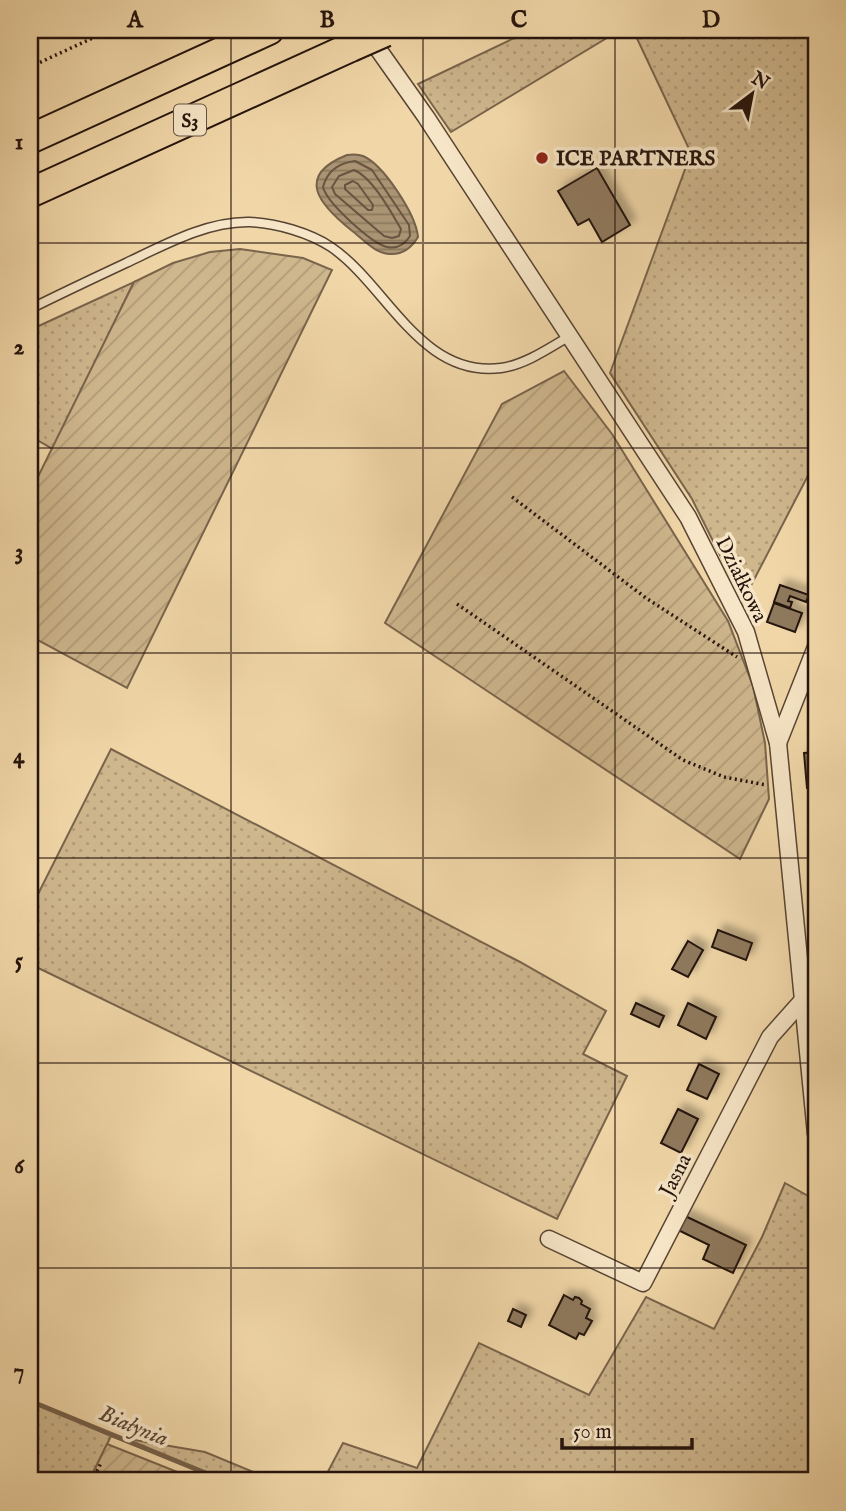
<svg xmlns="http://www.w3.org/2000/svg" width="846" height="1511" font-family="'IM FELL English',serif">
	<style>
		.grass { fill: url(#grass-dots); stroke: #79644c; stroke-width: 2 }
		.garden { fill: url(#garden-furrows); stroke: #79644c; stroke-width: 2 }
		.water { fill: url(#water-rules); stroke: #75604a; stroke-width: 2 }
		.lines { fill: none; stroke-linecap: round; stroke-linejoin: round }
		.shore { stroke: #685440; stroke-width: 2 }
		.stream { stroke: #75604a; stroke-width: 5 }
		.building { fill: #8f795d; stroke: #24130c; stroke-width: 2; filter: url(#shadow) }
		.lane-casing { stroke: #574433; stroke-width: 11 }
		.street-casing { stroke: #574433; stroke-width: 19 }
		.highway-casing { stroke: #24130c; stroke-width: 32 }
		.path { stroke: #24130c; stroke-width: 3.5; stroke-dasharray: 2 3.5; stroke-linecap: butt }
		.lane { stroke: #f6e5c6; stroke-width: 8 }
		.street { stroke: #f6e5c6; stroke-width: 16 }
		.highway { stroke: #f1d7a8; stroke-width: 28 }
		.highway-bridge-casing { stroke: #24130c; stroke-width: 32; stroke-linecap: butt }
		.highway-bridge { stroke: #f1d7a8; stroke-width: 28 }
		.grid { fill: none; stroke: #24130c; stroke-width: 2; stroke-opacity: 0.55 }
		.poi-dot { fill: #8f2418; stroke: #f6e5c6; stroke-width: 2.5 }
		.labels { text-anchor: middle; stroke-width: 7; stroke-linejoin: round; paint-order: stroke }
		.shield { fill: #f6e5c6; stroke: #635244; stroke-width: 2 }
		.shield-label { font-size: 19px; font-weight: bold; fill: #24130c }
		.poi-label { font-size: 21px; font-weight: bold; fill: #24130c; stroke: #f6e5c6; text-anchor: start }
		.street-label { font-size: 21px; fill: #24130c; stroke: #f6e5c6 }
		.water-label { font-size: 23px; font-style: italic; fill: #5a4735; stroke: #f6e5c6 }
		.neatline { fill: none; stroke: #24130c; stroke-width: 2.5 }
		.grid-label { font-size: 23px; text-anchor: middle; font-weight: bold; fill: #24130c }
	</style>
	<defs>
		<pattern id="grass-dots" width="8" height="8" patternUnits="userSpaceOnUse" patternTransform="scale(1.75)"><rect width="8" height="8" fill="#ceb68d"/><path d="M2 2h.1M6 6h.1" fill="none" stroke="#b19c78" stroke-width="1.8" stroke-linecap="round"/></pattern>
		<pattern id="garden-furrows" width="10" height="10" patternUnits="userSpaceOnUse" patternTransform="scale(1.75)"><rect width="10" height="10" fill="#ceb68d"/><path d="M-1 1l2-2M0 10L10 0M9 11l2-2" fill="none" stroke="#b19c78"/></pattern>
		<pattern id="water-rules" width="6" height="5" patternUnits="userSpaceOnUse" patternTransform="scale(1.75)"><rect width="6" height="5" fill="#ab9473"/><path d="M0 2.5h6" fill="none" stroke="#8b785d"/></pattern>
		<filter id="shadow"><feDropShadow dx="6" dy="-6" stdDeviation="3.5" flood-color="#0004"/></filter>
	</defs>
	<rect width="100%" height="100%" fill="#f1d7a8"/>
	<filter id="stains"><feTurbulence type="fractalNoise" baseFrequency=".00286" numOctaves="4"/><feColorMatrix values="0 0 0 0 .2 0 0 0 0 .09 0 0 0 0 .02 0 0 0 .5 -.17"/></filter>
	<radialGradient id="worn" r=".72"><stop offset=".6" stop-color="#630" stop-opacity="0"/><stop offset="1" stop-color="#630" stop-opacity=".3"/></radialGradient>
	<!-- grass -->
	<g class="grass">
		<polygon points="531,30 620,30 451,132 418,84"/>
		<polygon points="633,30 816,30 816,460 743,601 692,499 610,373 691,153"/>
		<polygon points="134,282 53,449 30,436 30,330"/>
		<polygon points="111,749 520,962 606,1011 583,1054 627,1076 557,1219 30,964 30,910"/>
		<polygon points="785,1183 810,1197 812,1241 816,1261 816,1461 807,1481 323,1481 343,1443 417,1468 479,1343 589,1395 646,1297 714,1329 762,1237"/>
		<polygon points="30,1401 111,1436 205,1452 275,1481 225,1481 111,1436 89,1481 30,1481"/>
	</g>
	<!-- garden -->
	<g class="garden">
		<polygon points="240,249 303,258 332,270 127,688 30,636 30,493 134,282 173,263 210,252"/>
		<polygon points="564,371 612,434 728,621 753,686 765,743 769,799 740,859 385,623 502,404"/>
		<polygon points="107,1444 200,1481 89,1481"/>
	</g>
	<!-- water -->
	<path class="water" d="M347,155C353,154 358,154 363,156C384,165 416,215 418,237C412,247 404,254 392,254C376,255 363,239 351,230C320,205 294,176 347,155Z"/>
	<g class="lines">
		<!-- shore -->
		<g class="shore">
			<path d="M355,161L372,170L409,225L410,236C405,244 397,249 387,247C371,243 327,203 323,187C327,171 339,163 355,161Z"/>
			<path d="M354,170C372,177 391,212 401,229L399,236L392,238L384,236L335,194L332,187L339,176Z"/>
			<polygon points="353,181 358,184 373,205 372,210 368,210 345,189 345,185"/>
		</g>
		<!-- stream -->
		<polyline class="stream" points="30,1401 225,1481"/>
	</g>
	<!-- building -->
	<g class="building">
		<polygon points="597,168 630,225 602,242 589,219 578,225 558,191"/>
		<polygon points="780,585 809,595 806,602 790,596 788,601 792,602 790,608 774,602"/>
		<polygon points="774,603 802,613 795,632 767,622"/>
		<polygon points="816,752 816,787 807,788 804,753"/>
		<polygon points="718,930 752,943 746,960 712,947"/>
		<polygon points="688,941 703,950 688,977 672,969"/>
		<polygon points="636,1003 664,1016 659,1027 631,1014"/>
		<polygon points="688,1003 716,1017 706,1039 678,1025"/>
		<polygon points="699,1064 719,1074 707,1099 687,1090"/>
		<polygon points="678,1109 698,1119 681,1153 661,1143"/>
		<polygon points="683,1215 746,1245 733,1273 703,1259 709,1245 676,1229"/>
		<polygon points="564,1295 573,1300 575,1297 579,1298 582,1301 581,1304 590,1309 586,1318 592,1321 584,1335 579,1333 576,1339 549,1325"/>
		<polygon points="513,1309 526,1315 521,1327 508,1321"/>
	</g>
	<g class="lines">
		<!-- lane casing -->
		<g class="lane-casing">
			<path id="lane" d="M30,309C62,293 94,278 126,263C164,245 207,221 250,222C276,223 310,233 331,247C387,285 420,378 501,368C524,365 548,349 568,337"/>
		</g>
		<!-- street casing -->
		<g class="street-casing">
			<g id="street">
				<polyline points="366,32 426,117 688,517 746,632 778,743 816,1134"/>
				<polyline points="778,743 816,647"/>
				<polyline points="549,1239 643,1283 770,1037 802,1001"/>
			</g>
		</g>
		<!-- highway casing -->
		<g class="highway-casing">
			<g id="highway">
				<polyline points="30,139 269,30"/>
				<polyline points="30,193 351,47"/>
			</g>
		</g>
		<!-- path -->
		<g class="path">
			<polyline points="30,67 110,30"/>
			<polyline points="512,497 646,598 737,657"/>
			<polyline points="457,604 683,760 724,777 766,785"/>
			<polyline points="92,1481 101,1463"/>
		</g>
		<!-- lane -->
		<use href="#lane" class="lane"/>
		<!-- street -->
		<use href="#street" class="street"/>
		<!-- highway -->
		<use href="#highway" class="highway"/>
		<!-- highway-bridge casing -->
		<g class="highway-bridge-casing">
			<polyline id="highway-bridge" points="351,47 385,32"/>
		</g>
		<!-- highway-bridge -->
		<use href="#highway-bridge" class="highway-bridge"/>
	</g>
	<!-- grid -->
	<path class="grid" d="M231,30V1481M423,30V1481M615,30V1481M30,243H816M30,448H816M30,653H816M30,858H816M30,1063H816M30,1268H816"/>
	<!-- markers -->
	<circle class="poi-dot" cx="542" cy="158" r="7"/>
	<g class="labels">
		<!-- shield labels -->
		<rect class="shield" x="174" y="104.5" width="32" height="31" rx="5"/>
		<g class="shield-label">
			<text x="190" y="127">S3</text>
		</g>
		<!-- poi labels -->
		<g class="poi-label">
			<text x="556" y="165">ICE PARTNERS</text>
		</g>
		<!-- street labels -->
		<g class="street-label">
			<text transform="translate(742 579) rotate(64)" y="7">Działkowa</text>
			<text transform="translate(675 1175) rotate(-63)" y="7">Jasna</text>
		</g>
		<!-- water labels -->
		<g class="water-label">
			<text transform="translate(134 1425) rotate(22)" y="8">Białynia</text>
		</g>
	</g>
	<!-- margin -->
	<rect width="846" height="1511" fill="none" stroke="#f1d7a8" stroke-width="77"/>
	<!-- north arrow -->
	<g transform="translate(752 94) rotate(32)" stroke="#f6e5c6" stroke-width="5" paint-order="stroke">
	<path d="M0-5L12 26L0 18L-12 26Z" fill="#24130c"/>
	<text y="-10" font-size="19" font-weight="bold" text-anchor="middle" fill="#24130c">N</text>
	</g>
	<!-- scale -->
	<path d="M562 1438v10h130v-10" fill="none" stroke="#24130c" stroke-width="3.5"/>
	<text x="573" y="1438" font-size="21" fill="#24130c" stroke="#f6e5c6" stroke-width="5" paint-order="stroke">50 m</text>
	<rect x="38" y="38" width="770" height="1434" class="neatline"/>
	<g class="grid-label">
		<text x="135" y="27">A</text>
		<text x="327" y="27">B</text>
		<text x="519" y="27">C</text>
		<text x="711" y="27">D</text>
		<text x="19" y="149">1</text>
		<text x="19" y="354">2</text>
		<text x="19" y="559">3</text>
		<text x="19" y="763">4</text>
		<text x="19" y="968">5</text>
		<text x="19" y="1173">6</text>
		<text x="19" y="1378">7</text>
	</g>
	<rect width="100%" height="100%" filter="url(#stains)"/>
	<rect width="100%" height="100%" fill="url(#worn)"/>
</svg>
